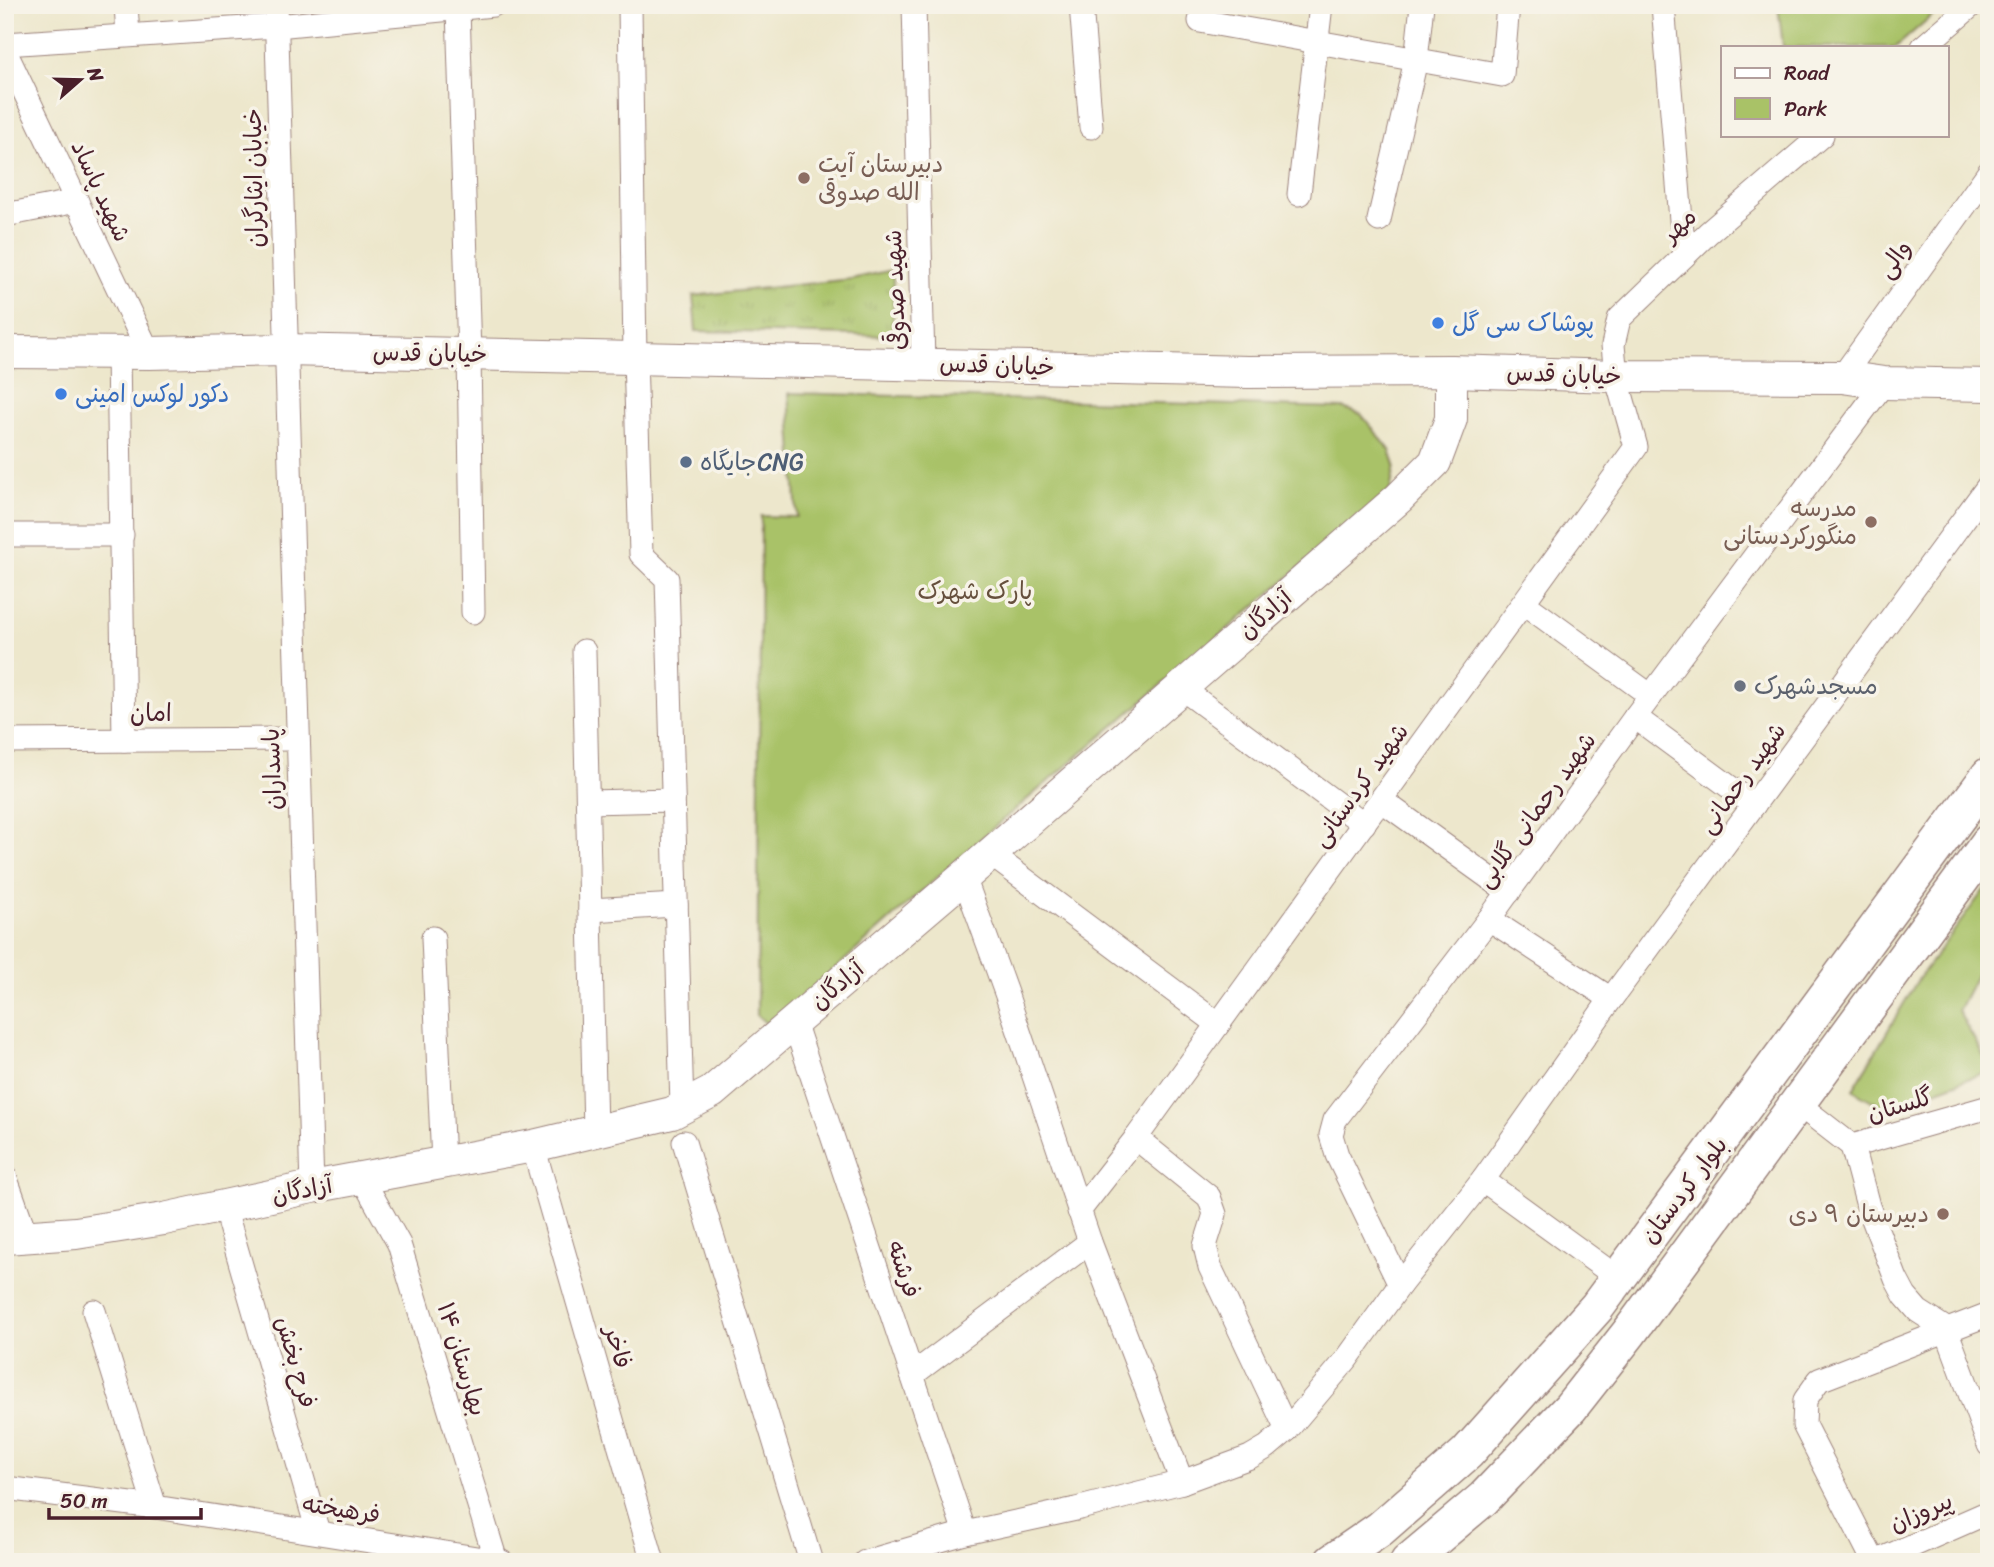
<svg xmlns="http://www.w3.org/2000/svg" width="1994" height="1567" font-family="Sriracha,'Playpen Sans Arabic',sans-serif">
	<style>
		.grass { fill: url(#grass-tufts); stroke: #7a7049; stroke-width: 2 }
		.park { fill: #a9c267; stroke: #7a7049; stroke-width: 2 }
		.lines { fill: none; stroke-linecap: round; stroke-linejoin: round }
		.street-casing { stroke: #9c837c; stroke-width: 25 }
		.secondary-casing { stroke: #9c837c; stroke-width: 34 }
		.primary-casing { stroke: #9c837c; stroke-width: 38 }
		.street { stroke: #fff; stroke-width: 23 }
		.secondary { stroke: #fff; stroke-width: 32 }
		.primary { stroke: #fff; stroke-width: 35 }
		.education-dot { fill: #8d6e63; stroke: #f7f3e8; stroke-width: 2.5 }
		.shop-dot { fill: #3f7fe0; stroke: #f7f3e8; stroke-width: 2.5 }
		.service-dot { fill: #5c6f8a; stroke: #f7f3e8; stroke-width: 2.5 }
		.worship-dot { fill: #6b7280; stroke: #f7f3e8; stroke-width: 2.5 }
		.labels { text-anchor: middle; stroke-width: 7; stroke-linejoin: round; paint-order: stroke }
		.education-label { font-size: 24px; fill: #785e54; stroke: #f7f3e8; text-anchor: end }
		.street-label { font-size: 24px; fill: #4a1f2b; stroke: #f7f3e8 }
		.shop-label { font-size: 24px; fill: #366cbe; stroke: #f7f3e8; text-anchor: start }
		.service-label { font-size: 24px; fill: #4e5e75; stroke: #f7f3e8; text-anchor: start }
		.park-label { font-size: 24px; fill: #66503d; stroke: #f7f3e8 }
		.worship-label { font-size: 24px; fill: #5b616d; stroke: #f7f3e8; text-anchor: start }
	</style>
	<defs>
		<pattern id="grass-tufts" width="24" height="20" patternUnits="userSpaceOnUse" patternTransform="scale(1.75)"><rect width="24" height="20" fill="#a9c267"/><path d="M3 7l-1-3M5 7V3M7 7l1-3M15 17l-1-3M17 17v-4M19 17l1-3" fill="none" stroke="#93a65a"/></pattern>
	</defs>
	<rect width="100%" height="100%" fill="#f7f3e8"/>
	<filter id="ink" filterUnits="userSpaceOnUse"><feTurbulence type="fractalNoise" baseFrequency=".0143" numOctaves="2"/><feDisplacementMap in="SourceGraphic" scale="14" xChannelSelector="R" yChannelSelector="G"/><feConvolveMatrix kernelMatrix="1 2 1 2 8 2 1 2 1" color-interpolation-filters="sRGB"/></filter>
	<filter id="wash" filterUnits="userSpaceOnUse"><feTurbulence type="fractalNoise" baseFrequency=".00686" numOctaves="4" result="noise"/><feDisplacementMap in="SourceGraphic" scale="28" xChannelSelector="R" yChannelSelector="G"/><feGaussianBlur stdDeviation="1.57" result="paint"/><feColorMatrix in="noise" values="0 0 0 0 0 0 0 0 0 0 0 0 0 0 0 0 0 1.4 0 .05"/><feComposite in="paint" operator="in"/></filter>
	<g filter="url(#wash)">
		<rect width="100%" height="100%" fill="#ede7cc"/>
		<!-- grass -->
		<polygon class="grass" points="893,270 893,336 696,331 693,296 851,279"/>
		<!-- park -->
		<g class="park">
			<polygon points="1778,5 1944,5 1896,47 1783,47"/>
			<polygon points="789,393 1343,408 1361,414 1390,450 1395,465 1390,491 978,841 770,1027 757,1015 761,516 797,517"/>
			<polygon points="1989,883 1989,950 1958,1011 1989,1065 1989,1071 1886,1109 1853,1090 1917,981"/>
		</g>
	</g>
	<g filter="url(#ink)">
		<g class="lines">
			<!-- street casing -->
			<g class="street-casing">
				<g id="street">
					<polyline points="126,5 128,35"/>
					<polyline points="276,5 312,1187"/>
					<polyline points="630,5 635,357 641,554 667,579 682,1108"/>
					<polyline points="914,5 923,363"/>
					<polyline points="1081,5 1091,127"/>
					<polyline points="1204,5 1200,21 1502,75 1508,5"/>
					<polyline points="1663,5 1684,256"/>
					<polyline points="458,9 469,354 473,612"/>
					<polyline points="5,44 277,26 493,5"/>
					<polyline points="1923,47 1972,5"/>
					<polyline points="5,51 149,353"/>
					<polyline points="1299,194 1321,5"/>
					<polyline points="5,215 77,201"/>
					<polyline points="1379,220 1416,60 1422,5"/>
					<polyline points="118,353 124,740"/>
					<polyline points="1842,377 1989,172"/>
					<polyline points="5,535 122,535"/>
					<polyline points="1525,604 1651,696"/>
					<polyline points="584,651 595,1132"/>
					<polyline points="1180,687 1364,824"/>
					<polyline points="1635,717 1754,805"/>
					<polyline points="5,741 297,739"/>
					<polyline points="1381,800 1509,892"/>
					<polyline points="588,802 673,800"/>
					<polyline points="989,853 1218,1024"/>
					<polyline points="964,877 1006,993 1090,1242 1182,1482"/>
					<polyline points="590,910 676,905"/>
					<polyline points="1489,919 1611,999"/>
					<polyline points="433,938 443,1163"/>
					<polyline points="794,1022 965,1533"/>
					<polyline points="1798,1104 1852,1146 1989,1107"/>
					<polyline points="1136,1138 1209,1197 1215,1214 1205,1246 1210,1267 1287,1430"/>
					<polyline points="684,1142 811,1562"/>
					<polyline points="533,1146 653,1562"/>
					<polyline points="1852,1146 1868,1206 1896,1279 1905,1296 1918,1311 1946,1329 1989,1445"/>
					<polyline points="5,1176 27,1238"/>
					<polyline points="362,1178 399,1244 496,1561"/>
					<polyline points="1483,1180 1618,1278"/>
					<polyline points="224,1206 318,1532"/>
					<polyline points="1079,1211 1136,1138 1636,447 1616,376 1613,345 1619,319 1708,233 1822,135"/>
					<polyline points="1400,1285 1337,1155 1331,1135 1335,1120 1489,919 1635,717 1884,383"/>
					<polyline points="94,1311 155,1507"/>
					<polyline points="912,1375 1090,1242"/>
					<polyline points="5,1488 155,1507 502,1562"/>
					<polyline points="865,1562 965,1533 1076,1509 1182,1482 1250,1457 1267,1447 1287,1430 1346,1360 1400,1285 1483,1180 1611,999 1989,485"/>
					<polyline points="1874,1562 1804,1425 1805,1400 1819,1380 1989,1314"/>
					<polyline points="1875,1562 1989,1512"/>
				</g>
			</g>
			<!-- secondary casing -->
			<g class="secondary-casing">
				<g id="secondary">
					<polyline points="5,352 149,353 285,350 1248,372 1451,371 1616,376 1842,377 1884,383 1989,385"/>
					<polyline points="5,1238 76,1233 164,1219 312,1187 533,1146 672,1113 712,1092 964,877 1399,498 1435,462 1451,419 1451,371"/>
				</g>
			</g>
			<!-- primary casing -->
			<g class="primary-casing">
				<g id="primary">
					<polyline points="1332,1562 1380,1529 1467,1453 1597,1307 1989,775"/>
					<polyline points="1408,1562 1484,1498 1570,1408 1629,1333 1989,842"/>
				</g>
			</g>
			<!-- street -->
			<use href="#street" class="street"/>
			<!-- secondary -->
			<use href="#secondary" class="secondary"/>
			<!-- primary -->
			<use href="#primary" class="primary"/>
		</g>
	</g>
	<!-- markers -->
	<g class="education-dot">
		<circle cx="804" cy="178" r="7"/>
		<circle cx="1871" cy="522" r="7"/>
		<circle cx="1943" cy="1214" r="7"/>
	</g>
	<g class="shop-dot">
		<circle cx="1438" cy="323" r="7"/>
		<circle cx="61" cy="394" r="7"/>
	</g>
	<circle class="service-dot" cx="686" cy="462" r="7"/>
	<circle class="worship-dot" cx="1740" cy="686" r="7"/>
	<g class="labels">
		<!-- education labels -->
		<g class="education-label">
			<text x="818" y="172" text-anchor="start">دبیرستان آیت<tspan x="818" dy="28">الله صدوقی</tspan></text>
			<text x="1857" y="516">مدرسه<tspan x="1857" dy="28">منگورکردستانی</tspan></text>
			<text x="1929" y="1222">دبیرستان ۹ دی</text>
		</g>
		<!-- street labels -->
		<g class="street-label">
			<text transform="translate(254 178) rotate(-91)" y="8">خیابان ایثارگران</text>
			<text transform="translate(101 191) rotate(65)" y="8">شهید پاساد</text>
			<text transform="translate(1679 225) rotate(-44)" y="8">مهر</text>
			<text transform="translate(1894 259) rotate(-55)" y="8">والی</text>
			<text transform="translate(895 290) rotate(-92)" y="8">شهید صدوقی</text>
			<text transform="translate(430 353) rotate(1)" y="8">خیابان قدس</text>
			<text transform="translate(997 365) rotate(2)" y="8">خیابان قدس</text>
			<text transform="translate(1564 374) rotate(2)" y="8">خیابان قدس</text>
			<text transform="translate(1265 614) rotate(-41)" y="8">آزادگان</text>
			<text x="151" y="721">امان</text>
			<text transform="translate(272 769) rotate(-92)" y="8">پاسداران</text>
			<text transform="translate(1742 778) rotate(-54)" y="8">شهید رحمانی</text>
			<text transform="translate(1360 785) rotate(-54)" y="8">شهید کردستانی</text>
			<text transform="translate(1536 810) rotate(-54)" y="8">شهید رحمانی گلابی</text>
			<text transform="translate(837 985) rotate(-40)" y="8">آزادگان</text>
			<text transform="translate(1900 1105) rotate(-16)" y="8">گلستان</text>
			<text transform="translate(302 1190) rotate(-11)" y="8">آزادگان</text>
			<text transform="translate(1684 1190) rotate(-53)" y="8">بلوار کردستان</text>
			<text transform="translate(904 1269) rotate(72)" y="8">فرشته</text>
			<text transform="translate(618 1347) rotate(74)" y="8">فاخر</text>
			<text transform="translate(462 1359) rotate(73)" y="8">بهارستان ۱۴</text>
			<text transform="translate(296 1362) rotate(74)" y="8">فرح بخش</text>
			<text transform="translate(341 1509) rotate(9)" y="8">فرهیخته</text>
			<text transform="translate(1921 1512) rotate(-23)" y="8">پیروزان</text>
		</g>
		<!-- shop labels -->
		<g class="shop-label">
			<text x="1452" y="331">پوشاک سی گل</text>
			<text x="75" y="402">دکور لوکس امینی</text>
		</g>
		<!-- service labels -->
		<g class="service-label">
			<text x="700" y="470">جایگاهCNG</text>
		</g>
		<!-- park labels -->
		<g class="park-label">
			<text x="975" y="599">پارک شهرک</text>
		</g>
		<!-- worship labels -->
		<g class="worship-label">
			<text x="1754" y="694">مسجدشهرک</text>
		</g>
	</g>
	<!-- margin -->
	<rect width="1994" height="1567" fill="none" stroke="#f7f3e8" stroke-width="28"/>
	<!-- legend -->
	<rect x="1721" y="46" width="228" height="91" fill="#f7f3e8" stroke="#b29e9c" stroke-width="2"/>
	<rect x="1735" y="68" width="35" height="10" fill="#ffffff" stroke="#b29e9c" stroke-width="2"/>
	<text x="1784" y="80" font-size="21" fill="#4a1f2b">Road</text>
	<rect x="1735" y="98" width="35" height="21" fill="#a9c267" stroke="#b29e9c" stroke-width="2"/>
	<text x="1784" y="116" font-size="21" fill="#4a1f2b">Park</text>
	<!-- north arrow -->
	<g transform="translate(80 80) rotate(70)" stroke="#f7f3e8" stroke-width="5" paint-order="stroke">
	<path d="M0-5L12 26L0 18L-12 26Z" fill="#4a1f2b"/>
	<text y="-10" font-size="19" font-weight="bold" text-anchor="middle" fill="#4a1f2b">N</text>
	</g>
	<!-- scale -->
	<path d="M49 1508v10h152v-10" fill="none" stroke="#4a1f2b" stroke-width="3.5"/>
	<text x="60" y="1508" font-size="21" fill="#4a1f2b" stroke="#f7f3e8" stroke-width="5" paint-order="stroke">50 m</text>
</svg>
